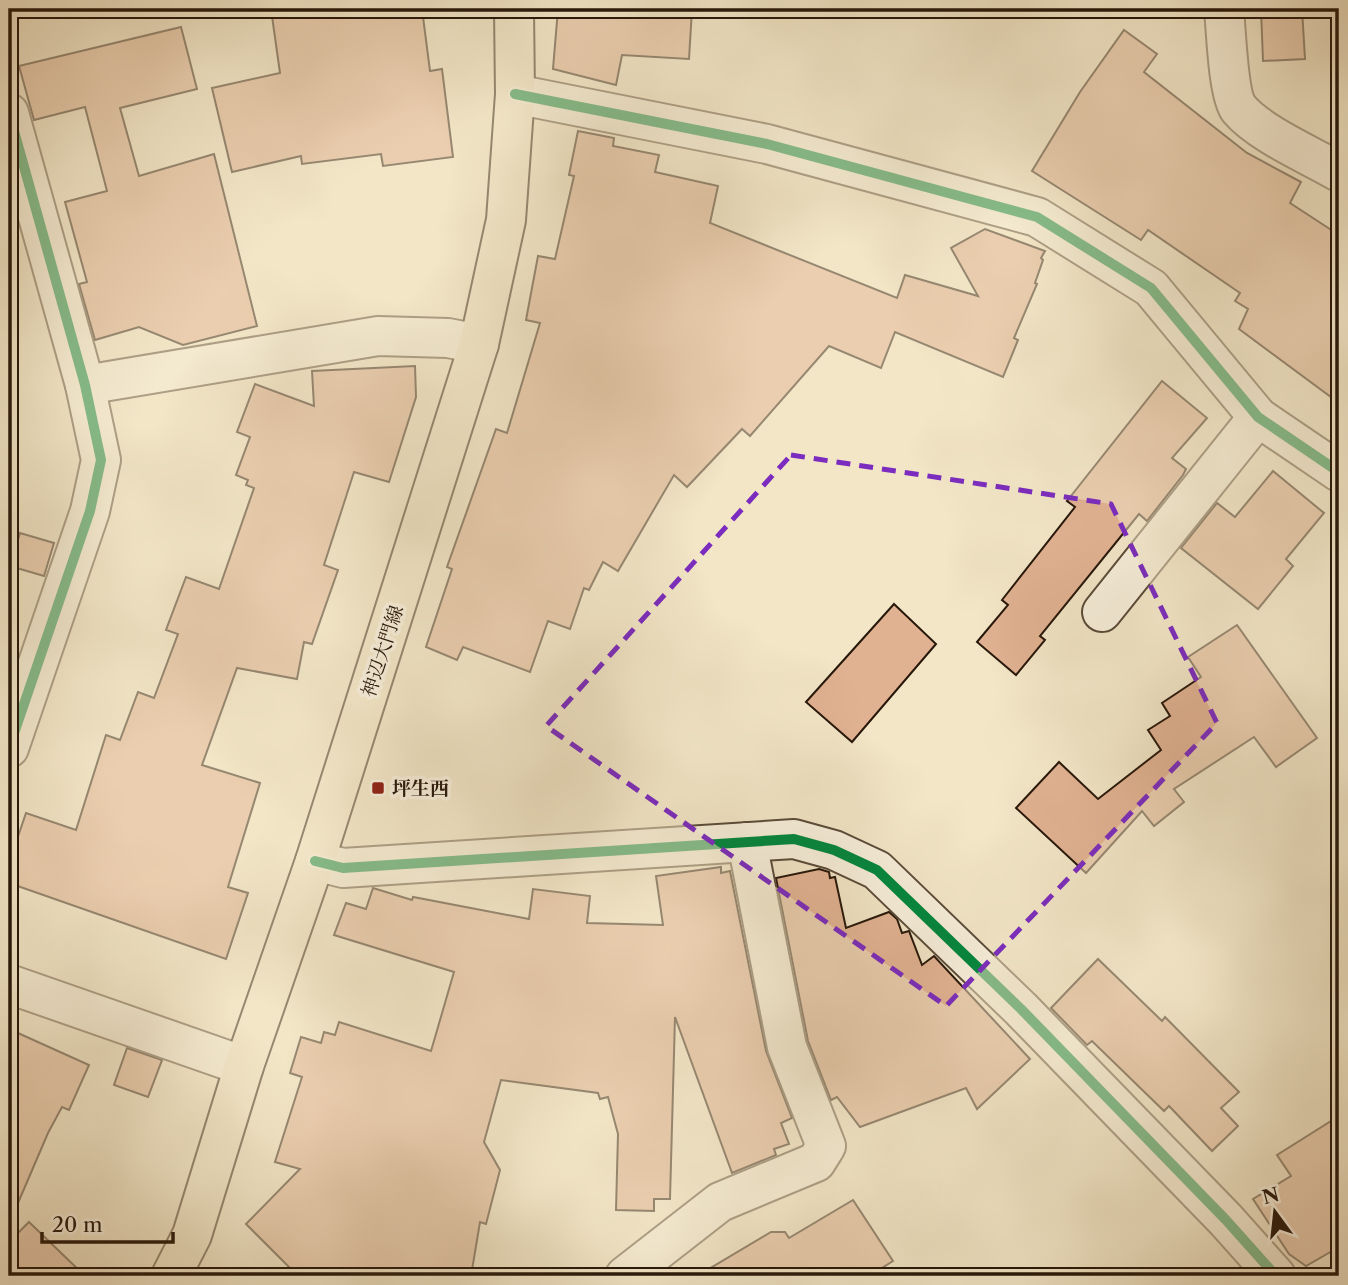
<svg xmlns="http://www.w3.org/2000/svg" width="1348" height="1285" font-family="'Libre Caslon Text','Noto Serif JP',serif">
	<style>
		.building { fill: #e1b292; stroke: #27170a; stroke-width: 2 }
		.lines { fill: none; stroke-linecap: round; stroke-linejoin: round }
		.minor-casing { stroke: #5a4b39; stroke-width: 42 }
		.major-casing { stroke: #27170a; stroke-width: 42 }
		.minor { stroke: #f7efdb; stroke-width: 38 }
		.major { stroke: #f2e6c7; stroke-width: 38 }
		.cycleway-casing { stroke: #f7efdb; stroke-width: 15 }
		.cycleway { stroke: #00873e; stroke-width: 10 }
		.marked { fill: none; stroke: #7b2cbf; stroke-width: 5; stroke-dasharray: 14 9; stroke-linejoin: round }
		.poi-dot { fill: #8f2418; stroke: #f7efdb; stroke-width: 2.5 }
		.labels { text-anchor: middle; stroke-width: 7; stroke-linejoin: round; paint-order: stroke }
		.street-label { font-size: 19px; fill: #27170a; stroke: #f7efdb }
		.poi-label { font-size: 19px; font-weight: bold; fill: #27170a; stroke: #f7efdb; text-anchor: start }
	</style>
	<rect width="100%" height="100%" fill="#f2e6c7"/>
	<filter id="stains"><feTurbulence type="fractalNoise" baseFrequency=".00286" numOctaves="4"/><feColorMatrix values="0 0 0 0 .2 0 0 0 0 .09 0 0 0 0 .02 0 0 0 .5 -.17"/></filter>
	<radialGradient id="worn" r=".72"><stop offset=".6" stop-color="#630" stop-opacity="0"/><stop offset="1" stop-color="#630" stop-opacity=".3"/></radialGradient>
	<!-- building -->
	<g class="building">
		<polygon points="271,9 422,9 430,71 442,69 453,157 383,166 381,154 302,164 301,156 232,172 212,88 280,73"/>
		<polygon points="558,9 692,9 689,59 622,55 616,85 553,69"/>
		<polygon points="1261,9 1302,9 1305,59 1263,61"/>
		<polygon points="181,27 197,89 120,108 139,176 214,154 257,326 183,345 139,327 95,340 79,284 87,282 65,202 107,191 85,107 34,120 19,66"/>
		<polygon points="1124,30 1157,54 1144,72 1247,153 1301,182 1290,203 1339,235 1339,403 1239,329 1248,309 1235,301 1240,293 1148,230 1141,240 1032,171 1080,92"/>
		<polygon points="578,131 614,138 613,146 659,155 655,172 718,186 710,223 897,298 905,275 978,296 951,248 985,229 1045,251 1041,258 1043,260 1035,283 1037,284 1014,338 1018,340 1003,377 895,332 881,368 829,346 750,436 742,429 687,487 674,475 618,571 603,562 589,590 584,588 570,629 548,621 530,672 463,647 457,660 426,647 452,569 447,567 496,429 507,433 540,323 526,320 538,256 555,259 574,176 569,175"/>
		<polygon points="415,366 416,397 389,482 354,472 324,565 338,570 312,644 304,642 297,679 237,668 202,765 260,783 228,887 248,893 226,959 9,883 9,863 26,813 76,830 106,735 120,740 138,692 154,698 178,634 166,630 186,577 219,589 254,488 246,485 248,480 236,475 250,437 237,432 255,384 314,406 312,371"/>
		<polygon points="1162,381 1207,418 1172,458 1186,469 1183,475 1147,521 1139,514 1040,636 1045,640 1016,675 977,642 1008,605 1002,600 1075,507 1067,501"/>
		<polygon points="1273,471 1324,513 1286,559 1293,566 1258,609 1181,548 1217,503 1235,517"/>
		<polygon points="20,533 54,543 44,576 10,566"/>
		<polygon points="894,604 936,644 852,742 806,702"/>
		<polygon points="1237,625 1317,738 1276,767 1254,737 1174,789 1184,802 1154,826 1142,811 1086,873 1016,808 1059,762 1098,799 1161,750 1148,730 1170,716 1162,703 1201,677 1188,657"/>
		<polygon points="721,867 721,873 730,871 766,1051 792,1118 781,1123 789,1144 774,1149 776,1155 732,1173 675,1017 670,1199 654,1199 654,1211 616,1210 618,1134 608,1097 600,1099 598,1093 501,1080 484,1142 500,1170 486,1224 480,1222 471,1276 298,1276 246,1224 300,1169 275,1162 302,1077 290,1073 301,1037 321,1043 324,1032 335,1035 339,1022 431,1051 454,972 334,935 346,903 366,909 373,888 412,900 413,897 529,919 533,889 590,896 587,923 663,925 656,876"/>
		<polygon points="819,869 829,872 830,878 835,877 846,928 889,912 897,919 902,933 909,931 922,965 934,956 1030,1059 977,1109 966,1088 860,1127 837,1097 831,1100 808,1041 776,878"/>
		<polygon points="1098,959 1162,1021 1165,1017 1239,1092 1221,1108 1238,1126 1212,1151 1169,1106 1164,1111 1092,1041 1087,1045 1051,1008"/>
		<polygon points="9,1029 89,1065 69,1110 62,1107 48,1133 9,1224"/>
		<polygon points="127,1048 162,1060 148,1097 114,1085"/>
		<polygon points="1339,1116 1339,1247 1306,1266 1289,1254 1253,1199 1291,1176 1277,1155"/>
		<polygon points="853,1200 893,1261 869,1276 697,1276 771,1232 785,1232 789,1238"/>
		<polygon points="29,1222 85,1276 9,1276 9,1242"/>
	</g>
	<g class="lines">
		<!-- minor casing -->
		<g class="minor-casing">
			<g id="minor">
				<path d="M1224,9C1226,29 1228,95 1239,109C1260,134 1310,155 1339,172"/>
				<polyline points="515,94 767,144 1037,217 1151,288 1258,417 1339,472"/>
				<polyline points="9,113 85,385 101,460 90,511 9,748"/>
				<polyline points="85,385 378,336 448,338 479,344"/>
				<polyline points="1102,612 1258,417"/>
				<polyline points="315,861 343,868 794,839 834,850 877,870 1021,1009 1226,1220 1276,1276"/>
				<polyline points="9,984 244,1066"/>
				<polyline points="625,1276 720,1202 816,1162 826,1146 787,1047 747,842"/>
			</g>
		</g>
		<!-- major casing -->
		<g class="major-casing">
			<polyline id="major" points="171,1276 192,1235 244,1066 315,861 479,344 506,220 515,94 514,9"/>
		</g>
		<!-- minor -->
		<use href="#minor" class="minor"/>
		<!-- major -->
		<use href="#major" class="major"/>
		<!-- cycleway casing -->
		<g class="cycleway-casing">
			<g id="cycleway">
				<polyline points="515,94 767,144 1037,217 1151,288 1258,417 1339,472"/>
				<polyline points="9,113 85,385 101,460 90,511 9,748"/>
				<polyline points="315,861 343,868 794,839 834,850 877,870 1021,1009 1226,1220 1276,1276"/>
			</g>
		</g>
		<!-- cycleway -->
		<use href="#cycleway" class="cycleway"/>
	</g>
	<!-- marked area -->
	<path d="M0 0H1348V1285H0ZM791,455L1111,504L1217,723L946,1006L546,726Z" fill="#f2e6c7" fill-opacity=".55" fill-rule="evenodd"/>
	<path class="marked" d="M791,455L1111,504L1217,723L946,1006L546,726Z"/>
	<!-- markers -->
	<rect class="poi-dot" x="371" y="781" width="14" height="14" rx="3.5"/>
	<g class="labels">
		<!-- street labels -->
		<g class="street-label">
			<text transform="translate(382 651) rotate(-72)" y="7">神辺大門線</text>
		</g>
		<!-- poi labels -->
		<g class="poi-label">
			<text x="392" y="795">坪生西</text>
		</g>
	</g>
	<!-- margin -->
	<rect width="1348" height="1285" fill="none" stroke="#f2e6c7" stroke-width="35"/>
	<rect x="10" y="10" width="1327" height="1264" fill="none" stroke="#27170a" stroke-width="3.5"/>
	<rect x="18" y="18" width="1313" height="1250" fill="none" stroke="#27170a" stroke-width="2"/>
	<!-- north arrow -->
	<g transform="translate(1275 1212) rotate(345)" stroke="#f7efdb" stroke-width="5" paint-order="stroke">
	<path d="M0-5L12 26L0 18L-12 26Z" fill="#27170a"/>
	<text y="-10" font-size="19" font-weight="bold" text-anchor="middle" fill="#27170a">N</text>
	</g>
	<!-- scale -->
	<path d="M42 1232v10h131v-10" fill="none" stroke="#27170a" stroke-width="3.5"/>
	<text x="52" y="1232" font-size="21" fill="#27170a" stroke="#f7efdb" stroke-width="5" paint-order="stroke">20 m</text>
	<rect width="100%" height="100%" filter="url(#stains)"/>
	<rect width="100%" height="100%" fill="url(#worn)"/>
</svg>
